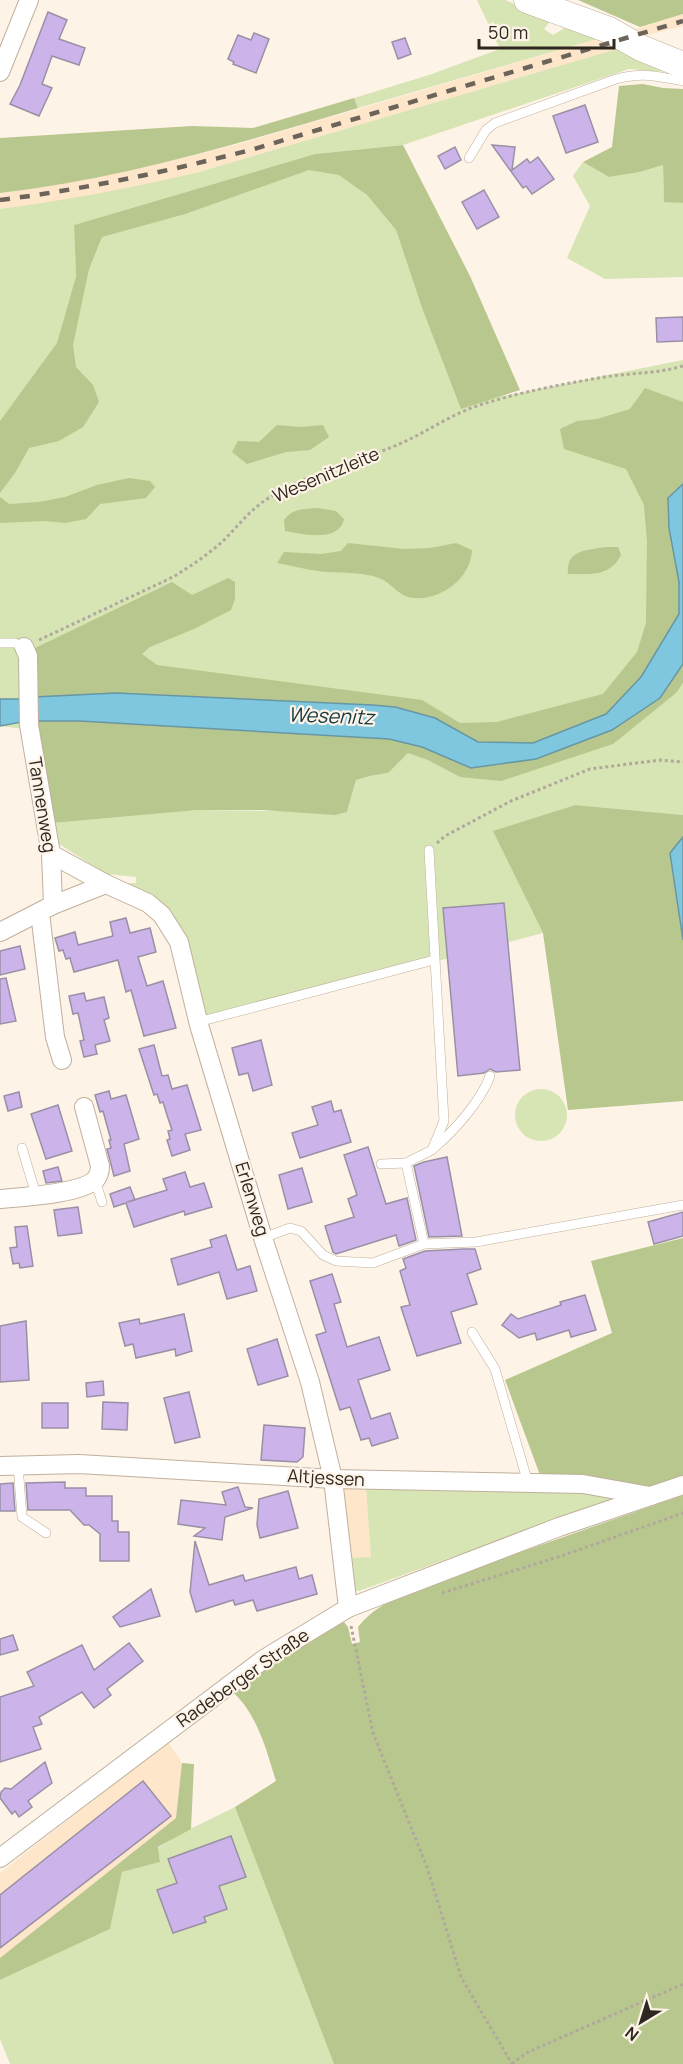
<svg xmlns="http://www.w3.org/2000/svg" width="683" height="2064" font-family="Manrope,sans-serif">
	<style>
		.built { fill: #fde6ca }
		.green { fill: #d7e4b3 }
		.forest { fill: #b8c78d }
		.water { fill: #7fc7df; stroke: #6797a5; stroke-width: 1.5 }
		.building { fill: #ccb4eb; stroke: #9990a6; stroke-width: 1.5 }
		.lines { fill: none; stroke-linecap: round; stroke-linejoin: round }
		.service-casing { stroke: #c1b09b; stroke-width: 10 }
		.minor-casing { stroke: #c1b09b; stroke-width: 20 }
		.secondary-casing { stroke: #c1b09b; stroke-width: 27 }
		.path { stroke: #b1a89d; stroke-width: 3; stroke-dasharray: 3 3; stroke-linecap: butt }
		.service { stroke: #fff; stroke-width: 9 }
		.minor { stroke: #fff; stroke-width: 18 }
		.secondary { stroke: #fff; stroke-width: 26 }
		.rail { stroke: #6c645b; stroke-width: 4.5; stroke-dasharray: 10 10; stroke-linecap: butt }
		.labels { text-anchor: middle; stroke-width: 4.5; stroke-linejoin: round; paint-order: stroke }
		.street-label { font-size: 18px; fill: #2e271f; stroke: #fef3e7 }
		.water-label { font-size: 20px; font-style: italic; fill: #153842; stroke: #fef3e7 }
	</style>
	<rect width="100%" height="100%" fill="#fef3e7"/>
	<!-- built -->
	<g class="built">
		<polygon points="683,14 683,26 637,38 626,32"/>
		<polygon points="600,38 617,49 199,172 135,188 49,203 0,209 0,193 37,188 187,157 249,141"/>
		<polygon points="342,1487 366,1488 371,1557 346,1558"/>
		<polygon points="168,1742 182,1763 176,1818 0,1958 0,1873"/>
	</g>
	<!-- green -->
	<g class="green">
		<polygon points="477,0 505,0 551,20 544,29 553,35 568,26 600,38 358,108 354,98 429,75 500,49"/>
		<path d="M617,49L667,70C656,74 641,69 629,69L403,145L315,154L74,225L76,276L60,333L95,227L309,170L342,164L353,184L367,195L396,230L421,305L473,402L683,360V427L671,453L683,490V680L677,691L683,683V815L575,805L494,831L543,933L199,1025L172,928L106,884L136,883V877L106,874L56,842L53,823L198,810L347,812L356,780L370,776L388,773L0,726V444L47,358L0,421V209C67,200 133,188 199,172Z"/>
		<polygon points="583,162 609,177 640,172 663,165 664,201 682,203 683,202 683,277 605,279 567,258 590,206 573,176"/>
		<circle cx="541" cy="1115" r="26"/>
		<polygon points="366,1488 546,1490 605,1494 610,1500 359,1591 351,1590 346,1558 371,1557"/>
		<polygon points="235,1807 334,2064 10,2064 0,2039 0,1980 110,1929 122,1872 160,1862 158,1848 182,1833"/>
	</g>
	<!-- forest -->
	<g class="forest">
		<polygon points="578,0 683,0 683,14 640,27"/>
		<polygon points="643,84 663,88 683,89 683,203 664,202 663,165 640,172 609,177 583,162 612,147 619,86"/>
		<path d="M354,98L358,108C241,143 122,179 0,193V138L192,126L253,128Z"/>
		<polygon points="403,145 470,276 520,390 461,409 421,305 396,230 367,195 339,175 309,170 185,214 102,237 89,269 73,345 76,367 93,385 99,402 83,427 59,441 29,448 15,473 0,493 0,421 57,343 76,276 74,225 315,154"/>
		<polygon points="645,388 683,402 683,484 668,498 669,528 679,582 679,614 641,677 606,714 533,743 478,742 435,718 395,707 116,693 34,697 31,650 172,582 192,595 228,578 235,582 235,599 231,610 194,629 150,647 142,654 157,665 422,700 460,723 497,722 603,694 637,652 646,623 647,541 644,505 626,469 564,449 560,429 577,421 597,419 630,409"/>
		<polygon points="277,425 301,427 323,425 329,437 310,450 286,452 247,464 232,452 238,441 259,442"/>
		<polygon points="129,478 150,481 155,487 146,498 100,504 86,519 65,523 45,521 0,523 0,497 9,504 39,502 65,497 97,485"/>
		<path d="M318,508L336,511L344,519C339,543 302,534 285,531L284,520C293,508 304,509 318,508Z"/>
		<path d="M348,543L404,549L430,548L456,543L472,550C471,578 442,600 414,598C400,598 391,582 379,578C363,572 344,573 328,572C311,571 294,566 277,563L284,552L321,554L341,551Z"/>
		<path d="M605,547H618L621,555C610,577 590,574 568,574C566,549 586,551 605,547Z"/>
		<polygon points="683,664 683,683 676,693 613,744 501,781 460,777 428,760 408,753 388,773 370,776 356,780 347,812 335,815 262,810 198,810 53,823 35,721 80,721 389,739 422,747 471,768 660,698"/>
		<polygon points="575,805 683,815 683,837 670,853 683,940 683,1101 568,1110 543,933 493,831"/>
		<polygon points="683,1238 683,1476 651,1488 540,1475 505,1380 612,1333 591,1261"/>
		<path d="M683,1495V2064H334L235,1807L276,1781C266,1749 258,1716 233,1692L267,1668L336,1624L344,1622L348,1627L352,1644L360,1642L358,1627C374,1607 394,1599 416,1589Z"/>
		<polygon points="182,1763 194,1764 191,1829 158,1847 160,1862 122,1872 110,1929 0,1980 0,1958 176,1818"/>
	</g>
	<!-- water -->
	<g class="water">
		<polygon points="683,484 683,664 660,698 612,730 536,759 471,768 422,747 389,739 80,721 35,721 34,697 116,693 372,705 395,707 435,718 478,742 533,743 606,714 641,677 679,614 679,582 669,528 668,498"/>
		<polygon points="0,699 21,699 22,722 0,726"/>
		<polygon points="683,837 683,940 670,853"/>
	</g>
	<!-- building -->
	<g class="building">
		<polygon points="48,12 67,20 59,39 85,48 79,65 52,56 42,84 52,88 39,116 10,104 20,85"/>
		<polygon points="254,33 269,39 256,73 233,64 234,62 228,59 238,35 251,40"/>
		<polygon points="405,38 411,54 398,59 392,42"/>
		<polygon points="585,105 598,142 566,153 553,116"/>
		<polygon points="492,145 515,147 512,170 527,159 530,163 538,157 554,179 532,194 526,186 523,188"/>
		<polygon points="455,147 461,160 445,169 438,156"/>
		<polygon points="484,190 499,217 477,229 462,202"/>
		<polygon points="683,317 683,341 657,342 656,318"/>
		<polygon points="504,903 520,1070 496,1072 490,1069 484,1073 458,1076 443,908"/>
		<polygon points="126,918 130,933 150,928 156,952 138,957 147,986 163,981 176,1028 144,1036 131,990 126,992 118,960 74,972 70,958 66,959 63,950 59,951 55,938 75,932 78,945 113,936 110,922"/>
		<polygon points="20,946 25,969 0,975 0,951"/>
		<polygon points="6,978 16,1021 0,1024 0,979"/>
		<polygon points="84,993 86,1001 104,997 109,1018 104,1020 110,1041 95,1045 97,1054 84,1057 80,1041 84,1040 78,1013 73,1014 69,996"/>
		<polygon points="261,1040 272,1085 253,1091 248,1073 239,1075 232,1048"/>
		<polygon points="154,1045 162,1076 168,1075 172,1089 187,1085 201,1130 185,1134 190,1150 172,1156 167,1140 170,1139 168,1131 172,1130 167,1115 163,1102 160,1103 157,1094 154,1095 139,1049"/>
		<polygon points="109,1091 111,1099 126,1095 139,1139 124,1144 130,1171 114,1176 107,1149 111,1148 109,1140 111,1140 103,1111 100,1112 95,1095"/>
		<polygon points="19,1092 22,1107 8,1111 4,1096"/>
		<polygon points="331,1101 334,1112 341,1110 351,1142 300,1158 292,1133 318,1125 312,1107"/>
		<polygon points="58,1105 72,1151 46,1159 31,1114"/>
		<polygon points="368,1147 386,1204 407,1198 416,1240 399,1246 396,1235 336,1254 333,1252 325,1226 354,1217 348,1199 357,1195 344,1155"/>
		<polygon points="447,1157 462,1236 429,1237 414,1166 424,1162"/>
		<polygon points="58,1167 62,1181 46,1183 43,1171"/>
		<polygon points="302,1168 312,1202 288,1209 279,1175"/>
		<polygon points="185,1172 190,1187 204,1183 212,1207 185,1215 184,1211 134,1227 126,1203 114,1207 110,1194 130,1187 135,1200 127,1202 167,1190 163,1179"/>
		<polygon points="78,1207 82,1233 58,1236 54,1210"/>
		<polygon points="683,1212 683,1236 654,1244 648,1222"/>
		<polygon points="27,1226 33,1266 20,1268 19,1263 13,1264 10,1248 17,1247 15,1227"/>
		<polygon points="226,1235 237,1270 250,1266 257,1291 227,1299 219,1272 178,1285 171,1259 212,1247 210,1240"/>
		<polygon points="464,1249 475,1249 481,1269 467,1274 477,1304 451,1312 461,1343 417,1356 401,1307 410,1305 400,1271 406,1268 403,1259 425,1251"/>
		<polygon points="332,1274 341,1302 334,1304 347,1347 379,1337 390,1370 358,1380 371,1419 390,1413 398,1438 372,1446 369,1438 361,1440 350,1407 340,1410 316,1335 326,1332 310,1281"/>
		<polygon points="585,1295 596,1330 571,1337 569,1330 537,1340 535,1333 519,1338 502,1325 511,1314 518,1319 561,1305 560,1302"/>
		<polygon points="184,1314 192,1351 176,1356 175,1349 136,1358 133,1344 125,1346 119,1323 139,1319 140,1324"/>
		<polygon points="26,1321 29,1380 0,1382 0,1326"/>
		<polygon points="277,1339 288,1376 258,1385 247,1349"/>
		<polygon points="103,1381 104,1395 87,1397 86,1383"/>
		<polygon points="189,1392 200,1437 175,1443 164,1398"/>
		<polygon points="103,1402 128,1403 127,1430 102,1429"/>
		<rect x="42" y="1403" width="26" height="25"/>
		<polygon points="264,1425 305,1428 303,1457 297,1462 261,1460"/>
		<polygon points="65,1482 65,1488 86,1488 86,1496 112,1496 112,1521 118,1521 118,1532 129,1532 129,1561 100,1561 100,1534 89,1525 84,1525 70,1510 28,1510 26,1483"/>
		<polygon points="13,1483 15,1511 0,1511 0,1484"/>
		<polygon points="238,1487 245,1507 253,1508 225,1517 222,1540 194,1536 205,1528 178,1524 181,1500 226,1505 222,1492"/>
		<polygon points="288,1491 298,1528 260,1538 257,1525 259,1499"/>
		<polygon points="195,1541 209,1585 243,1575 245,1581 296,1567 299,1579 312,1575 317,1594 257,1611 253,1600 235,1605 233,1600 196,1612 190,1592"/>
		<polygon points="151,1589 160,1616 120,1627 113,1617"/>
		<polygon points="13,1635 18,1650 0,1655 0,1639"/>
		<polygon points="129,1643 143,1661 107,1689 111,1695 94,1708 82,1692 39,1717 42,1724 33,1727 41,1749 0,1762 0,1697 34,1686 27,1672 82,1645 94,1670"/>
		<polygon points="45,1762 52,1783 28,1801 32,1807 19,1817 15,1811 12,1814 0,1798 1,1792 5,1788 11,1789"/>
		<polygon points="143,1781 171,1816 0,1948 0,1895"/>
		<polygon points="231,1836 246,1877 219,1886 227,1909 204,1917 206,1922 173,1933 157,1890 177,1883 168,1859"/>
	</g>
	<g class="lines">
		<!-- service casing -->
		<g class="service-casing">
			<g id="service">
				<path d="M469,158L486,130L495,123L616,79C642,72 658,76 683,81"/>
				<polyline points="0,643 15,643 24,647"/>
				<polyline points="198,1022 434,960"/>
				<polyline points="22,1148 36,1195"/>
				<path d="M434,1148C454,1131 481,1101 490,1076"/>
				<polyline points="381,1164 406,1163"/>
				<polyline points="95,1180 102,1202"/>
				<polyline points="263,1238 290,1228 301,1231 323,1255 336,1261 373,1263 424,1244 476,1242 683,1205"/>
				<polyline points="424,1244 406,1163 432,1150 444,1121 429,850"/>
				<polyline points="472,1332 495,1369 528,1483"/>
				<polyline points="18,1465 22,1517 46,1533"/>
			</g>
		</g>
		<!-- minor casing -->
		<g class="minor-casing">
			<g id="minor">
				<polyline points="0,72 29,0"/>
				<polyline points="51,854 106,884"/>
				<polyline points="53,905 106,884 148,903 162,915 179,942 199,1025 263,1238 310,1382 333,1479 348,1608"/>
				<polyline points="40,913 55,1037 62,1060"/>
				<polyline points="0,932 53,905 51,854 29,725 28,656 24,647"/>
				<path d="M0,1199C22,1197 82,1194 96,1179C99,1175 100,1171 100,1166L84,1107"/>
				<polyline points="0,1466 79,1464 333,1479 583,1484 650,1496"/>
				<polyline points="0,1858 264,1659 348,1608 559,1527 683,1485"/>
			</g>
		</g>
		<!-- secondary casing -->
		<g class="secondary-casing">
			<polyline id="secondary" points="527,0 609,30 641,48 683,65"/>
		</g>
		<!-- path -->
		<g class="path">
			<path d="M39,640L173,577C191,566 209,554 224,540C238,526 250,510 267,499C306,474 354,463 397,445C426,433 452,413 483,404C524,391 568,383 611,376C636,373 659,373 683,366"/>
			<polyline points="437,843 445,836 511,801 590,769 660,760 683,762"/>
			<polyline points="442,1593 561,1556 683,1513"/>
			<polyline points="351,1626 373,1733 427,1867 461,1977 512,2064"/>
			<polyline points="512,2064 526,2053 683,1984"/>
		</g>
		<!-- service -->
		<use href="#service" class="service"/>
		<!-- minor -->
		<use href="#minor" class="minor"/>
		<!-- secondary -->
		<use href="#secondary" class="secondary"/>
		<!-- rail -->
		<path class="rail" d="M0,200C86,189 170,171 254,149L683,21"/>
	</g>
	<g class="labels">
		<!-- street labels -->
		<g class="street-label">
			<text transform="translate(326 475) rotate(-23)" y="6">Wesenitzleite</text>
			<text transform="translate(42 805) rotate(81)" y="6">Tannenweg</text>
			<text transform="translate(252 1199) rotate(73)" y="6">Erlenweg</text>
			<text transform="translate(326 1478) rotate(3)" y="6">Altjessen</text>
			<text transform="translate(243 1678) rotate(-35)" y="6">Radeberger Straße</text>
		</g>
		<!-- water labels -->
		<g class="water-label">
			<text transform="translate(331 716) rotate(2)" y="7">Wesenitz</text>
		</g>
	</g>
	<!-- north arrow -->
	<g transform="translate(641 2022) rotate(218)" stroke="#fef3e7" stroke-width="4.5" paint-order="stroke">
	<path d="M0-4.5L10 22L0 15L-10 22Z" fill="#2e271f"/>
	<text y="-9" font-size="16" font-weight="bold" text-anchor="middle" fill="#2e271f">N</text>
	</g>
	<!-- scale -->
	<path d="M479 39v9h135v-9" fill="none" stroke="#2e271f" stroke-width="3"/>
	<text x="488" y="39" font-size="18" fill="#2e271f" stroke="#fef3e7" stroke-width="4.5" paint-order="stroke">50 m</text>
</svg>
